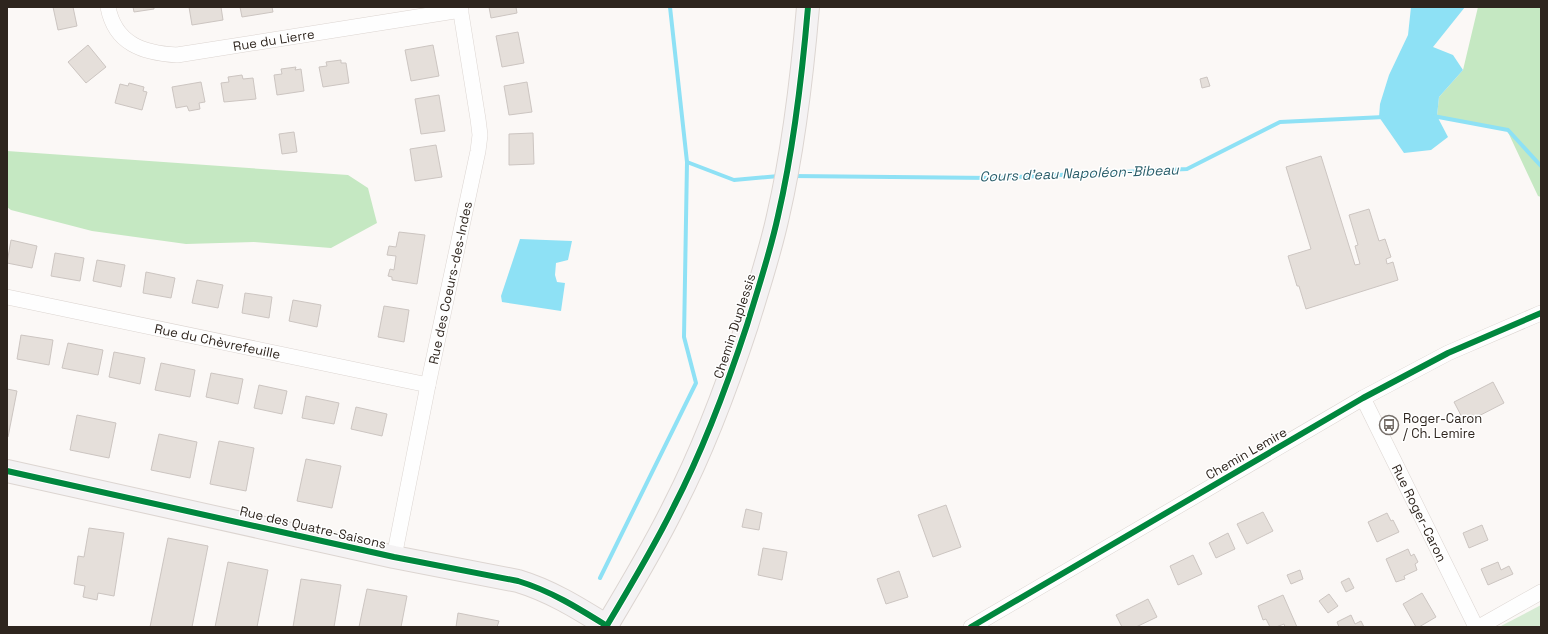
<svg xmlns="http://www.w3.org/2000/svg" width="1548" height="634" font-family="'Space Grotesk',sans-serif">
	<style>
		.green { fill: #d6ebd3 }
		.forest { fill: #c5e8c2 }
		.water { fill: #8ee1f5 }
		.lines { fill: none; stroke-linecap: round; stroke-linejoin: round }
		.stream { stroke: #8ee1f5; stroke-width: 4 }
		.building { fill: #e5dfda; stroke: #ccc5c1 }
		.street-casing { stroke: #dcd5d1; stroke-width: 16 }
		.secondary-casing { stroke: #dcd5d1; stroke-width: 24 }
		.street { stroke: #fefefe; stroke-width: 15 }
		.secondary { stroke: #f4f2f3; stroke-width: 22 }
		.cycleway-casing { stroke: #fff; stroke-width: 8 }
		.cycleway { stroke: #00873e; stroke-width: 6 }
		.labels { text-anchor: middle; stroke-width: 3; stroke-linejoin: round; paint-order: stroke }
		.street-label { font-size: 13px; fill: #2e251e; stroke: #fff }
		.poi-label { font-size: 13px; fill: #2e251e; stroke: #fff; text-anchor: start }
		.water-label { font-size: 14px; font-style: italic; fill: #2c5f6b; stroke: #fff }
	</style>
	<rect width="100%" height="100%" fill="#fbf8f6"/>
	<!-- green -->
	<polygon class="green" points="1541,605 1541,627 1500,627 1501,626"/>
	<!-- forest -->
	<g class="forest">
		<polygon points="1478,7 1541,7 1541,197 1538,196 1507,130 1437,116 1439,97 1463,70"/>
		<polygon points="7,151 348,175 368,188 377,223 331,248 254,242 186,244 92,231 11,210 7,207"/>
	</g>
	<!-- water -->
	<g class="water">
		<polygon points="1411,7 1465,7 1433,47 1453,55 1463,70 1439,97 1437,116 1448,137 1431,150 1404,153 1379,117 1380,104 1389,75 1408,35"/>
		<polygon points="520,239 572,241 568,260 556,263 555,275 557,282 565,283 561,311 502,302 501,296"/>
	</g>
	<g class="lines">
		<!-- stream -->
		<g class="stream">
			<polyline points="1433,116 1508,130 1541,166"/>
			<polyline points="687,162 734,180 779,176"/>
			<polyline points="792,176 992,178 1187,169 1280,122 1384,117"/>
			<polyline points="600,578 696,383 684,337 687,162 670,7"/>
		</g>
	</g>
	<!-- building -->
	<g class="building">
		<polygon points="53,7 73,7 77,26 58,30"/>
		<polygon points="133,7 154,7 154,9 134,12"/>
		<polygon points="189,7 221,7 223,20 192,25"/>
		<polygon points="240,7 272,7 273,12 242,17"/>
		<polygon points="489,7 516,7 517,13 491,18"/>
		<polygon points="518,32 524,63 502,67 496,36"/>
		<polygon points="88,45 106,67 86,83 68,62"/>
		<polygon points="433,45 439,76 411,81 405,50"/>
		<polygon points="341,60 341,63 346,63 349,83 323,87 319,67 327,66 326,62"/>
		<polygon points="296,67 295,70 301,69 304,91 277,95 274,75 282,74 281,69"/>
		<polygon points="242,75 243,79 253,78 256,99 224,102 221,83 229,82 228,77"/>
		<polygon points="1207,77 1210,86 1202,88 1200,79"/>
		<polygon points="201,82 205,102 199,103 200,109 189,111 187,106 176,108 172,87"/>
		<polygon points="527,82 532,112 509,115 504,86"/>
		<polygon points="129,83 144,87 143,91 147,92 142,110 115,103 120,84 128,86"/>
		<polygon points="439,95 445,131 421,134 415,99"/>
		<polygon points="294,132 297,152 282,154 279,134"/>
		<polygon points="533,133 534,164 509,165 509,134"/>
		<polygon points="436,145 442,177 415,181 410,149"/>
		<polygon points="1321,156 1355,265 1360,264 1355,246 1358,245 1349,215 1369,209 1379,241 1385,239 1391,257 1386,259 1387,264 1393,262 1398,280 1306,309 1299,286 1297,286 1288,256 1311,249 1286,167"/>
		<polygon points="399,232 425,235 417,284 392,280 392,277 388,276 390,269 394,270 396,256 387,255 389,246 396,247"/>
		<polygon points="11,240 37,246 32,268 7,263"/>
		<polygon points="55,253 84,258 80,281 51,276"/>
		<polygon points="97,260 125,265 121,287 93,281"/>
		<polygon points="146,272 175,278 171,298 143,293"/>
		<polygon points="197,280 223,285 218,308 192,303"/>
		<polygon points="245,293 272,297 269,318 242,313"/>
		<polygon points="293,300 321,305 317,327 289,321"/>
		<polygon points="384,306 409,310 404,342 378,337"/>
		<polygon points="21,335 53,340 49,365 17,359"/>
		<polygon points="68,343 103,350 98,375 62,368"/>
		<polygon points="114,352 145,358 140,384 109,377"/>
		<polygon points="161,363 195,370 190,397 155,390"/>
		<polygon points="211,373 243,379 238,404 206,397"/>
		<polygon points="1493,382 1504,403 1465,423 1454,402"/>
		<polygon points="259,385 287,391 282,414 254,408"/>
		<polygon points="7,389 17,391 8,437 7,437"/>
		<polygon points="306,396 339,403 334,424 302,418"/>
		<polygon points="356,407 387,414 382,436 351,429"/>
		<polygon points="77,415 116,423 109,458 70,450"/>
		<polygon points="159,434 197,442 190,478 151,470"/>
		<polygon points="219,441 254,448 246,491 210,484"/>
		<polygon points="306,459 341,466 332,508 297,501"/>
		<polygon points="946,505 961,547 933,557 918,515"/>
		<polygon points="746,509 762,513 759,530 742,527"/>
		<polygon points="1263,512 1273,531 1247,544 1237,524"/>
		<polygon points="1387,513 1391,521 1393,520 1399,532 1377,542 1368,522"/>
		<polygon points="1482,525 1488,540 1469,548 1463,533"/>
		<polygon points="89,528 124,533 114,596 98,593 97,600 83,597 85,586 74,584 78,556 84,557"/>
		<polygon points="1228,533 1235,549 1216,558 1209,543"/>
		<polygon points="168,538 208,546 192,627 150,627"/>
		<polygon points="763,548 787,552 782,580 758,575"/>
		<polygon points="1408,549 1411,556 1414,554 1418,562 1415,564 1417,570 1404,576 1405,579 1396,582 1386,559"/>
		<polygon points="1193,555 1202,574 1178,585 1170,566"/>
		<polygon points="228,562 268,570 257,627 215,627"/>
		<polygon points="1498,562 1501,570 1509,566 1513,574 1488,585 1481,569"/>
		<polygon points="1300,570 1303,579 1291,584 1287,575"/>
		<polygon points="899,571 908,597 886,604 877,579"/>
		<polygon points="1349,578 1354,588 1346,592 1341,582"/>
		<polygon points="301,579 341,585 334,627 293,627"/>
		<polygon points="367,589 407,596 401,627 359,627"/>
		<polygon points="1422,593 1436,617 1419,627 1416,627 1403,604"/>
		<polygon points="1329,594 1338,606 1328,613 1319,601"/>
		<polygon points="1283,595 1297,627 1285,627 1284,624 1276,627 1270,627 1266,619 1263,620 1258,606"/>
		<polygon points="1148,599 1157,617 1136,627 1122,627 1116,615"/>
		<polygon points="458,613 499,621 497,627 456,627"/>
		<polygon points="1351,615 1355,624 1361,621 1364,627 1339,627 1337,622"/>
	</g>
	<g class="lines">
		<!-- street casing -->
		<g class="street-casing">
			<g id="street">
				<path id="s1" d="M108,7C115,44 143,53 177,55L461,10"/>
				<path id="s2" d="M7,297L428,385"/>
				<path id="s3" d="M1363,398L1476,627"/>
				<path id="s4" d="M394,557L428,385L478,151L480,135L478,119L460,7"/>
				<polyline points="971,627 1363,398 1448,353 1541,313"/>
				<polyline points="1479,627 1541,592"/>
			</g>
		</g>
		<!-- secondary casing -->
		<g class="secondary-casing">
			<g id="secondary">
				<path d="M7,471L394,557L518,581C551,591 578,608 607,626"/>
				<path d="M606,627C630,587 654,547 674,506C704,448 727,386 747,325C758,289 770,253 778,216C794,147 802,77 808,7"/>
			</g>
		</g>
		<!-- street -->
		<use href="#street" class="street"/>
		<!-- secondary -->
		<use href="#secondary" class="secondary"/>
		<!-- cycleway casing -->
		<g class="cycleway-casing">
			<g id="cycleway">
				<path d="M7,471L394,557L518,581C551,591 578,608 607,626"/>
				<path d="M606,627C630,587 654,547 674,506C704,448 727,386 747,325C758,289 770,253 778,216C794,147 802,77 808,7"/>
				<polyline points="971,627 1363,398 1448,353 1541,313"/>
			</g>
		</g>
		<!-- cycleway -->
		<use href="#cycleway" class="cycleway"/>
	</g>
	<!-- icons -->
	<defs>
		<g id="bus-ring" transform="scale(1)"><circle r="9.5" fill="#fff" stroke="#766f6a" stroke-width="1.5"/><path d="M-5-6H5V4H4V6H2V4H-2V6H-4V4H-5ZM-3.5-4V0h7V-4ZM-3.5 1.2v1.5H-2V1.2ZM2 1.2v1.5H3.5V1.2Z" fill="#766f6a"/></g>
	</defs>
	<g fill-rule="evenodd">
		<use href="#bus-ring" x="1389" y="425"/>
	</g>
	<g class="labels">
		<!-- street labels -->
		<g class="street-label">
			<text dy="5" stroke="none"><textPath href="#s1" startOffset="190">Rue du Lierre</textPath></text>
			<text dy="5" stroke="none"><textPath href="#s4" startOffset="280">Rue des Coeurs-des-Indes</textPath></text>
			<text transform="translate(734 326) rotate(-72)" y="5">Chemin Duplessis</text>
			<text dy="5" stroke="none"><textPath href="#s2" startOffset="215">Rue du Chèvrefeuille</textPath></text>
			<text transform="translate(1246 453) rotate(-30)" y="5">Chemin Lemire</text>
			<text dy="5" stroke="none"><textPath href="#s3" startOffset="128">Rue Roger-Caron</textPath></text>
			<text transform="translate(313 527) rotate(13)" y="5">Rue des Quatre-Saisons</text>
		</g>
		<!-- poi labels -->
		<g class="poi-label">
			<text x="1403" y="423">Roger-Caron<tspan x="1403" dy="15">/ Ch. Lemire</tspan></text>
		</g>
		<!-- water labels -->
		<g class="water-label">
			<text transform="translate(1079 173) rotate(-2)" y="5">Cours d'eau Napoléon-Bibeau</text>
		</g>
	</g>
	<!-- border -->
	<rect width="1548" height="634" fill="none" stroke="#2e251e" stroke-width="16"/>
</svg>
